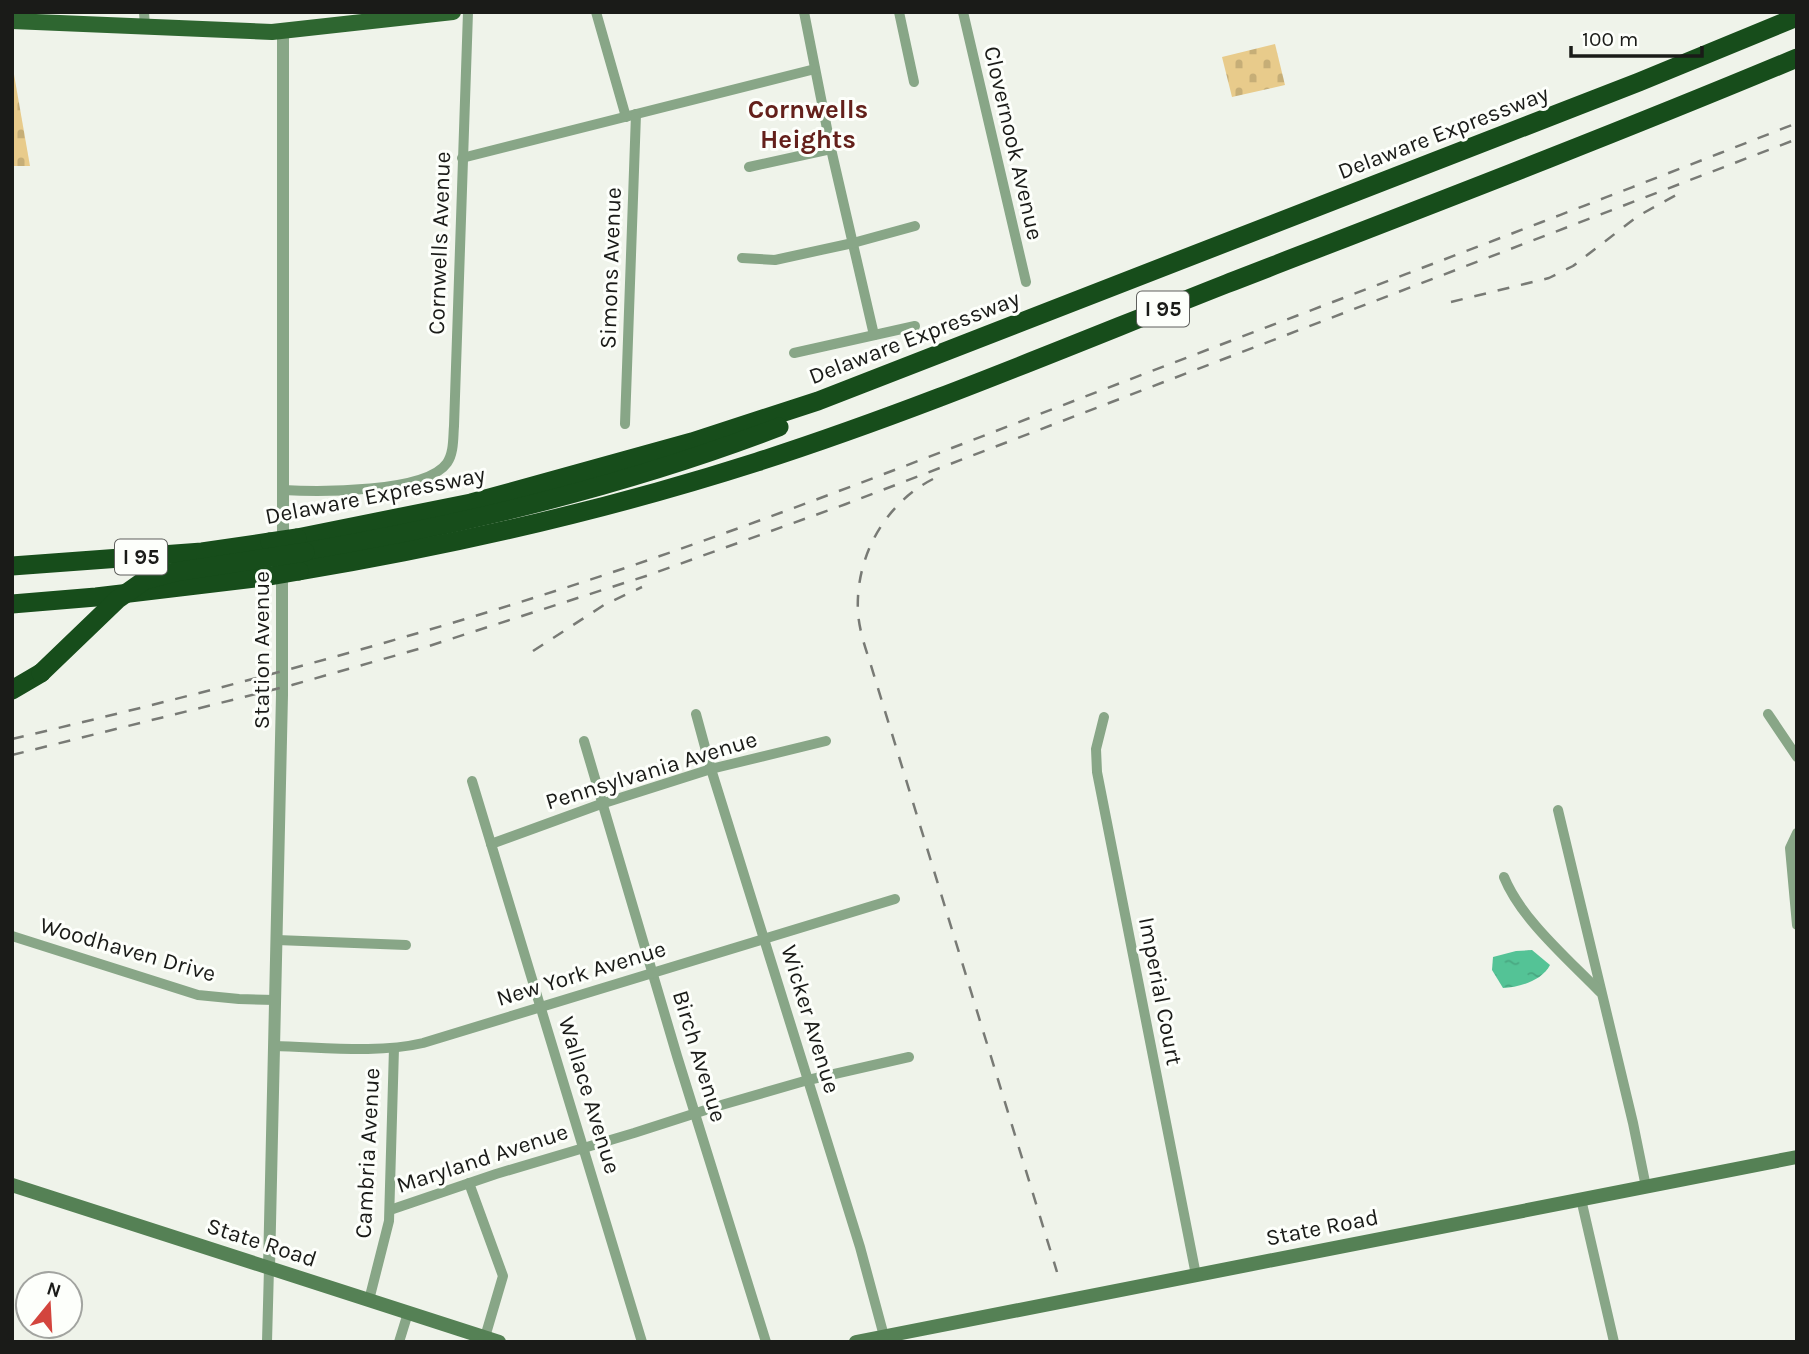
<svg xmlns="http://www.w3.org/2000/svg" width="1809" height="1354" font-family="Karla,sans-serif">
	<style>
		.cemetery { fill: url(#cemetery-stones) }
		.water { fill: url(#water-ripples) }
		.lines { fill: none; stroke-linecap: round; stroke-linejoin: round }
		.minor { stroke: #88a687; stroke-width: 10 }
		.tertiary { stroke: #88a687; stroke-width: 12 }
		.secondary { stroke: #558155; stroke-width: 14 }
		.primary { stroke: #2e6630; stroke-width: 16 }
		.motorway { stroke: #174d1b; stroke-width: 19 }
		.rail { stroke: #787a75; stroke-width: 2.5; stroke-dasharray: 12 12; stroke-linecap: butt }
		.motorway-bridge { stroke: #174d1b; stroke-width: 19 }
		.labels { text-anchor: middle; stroke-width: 6; stroke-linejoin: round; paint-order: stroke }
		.shield { fill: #fdfffb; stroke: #5e5f5c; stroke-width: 2 }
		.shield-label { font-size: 21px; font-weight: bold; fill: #1a1b18 }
		.street-label { font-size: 23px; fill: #1a1b18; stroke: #fdfffb }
		.quarter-label { font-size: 26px; font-weight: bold; fill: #64201b; stroke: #fdfffb }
	</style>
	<defs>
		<pattern id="cemetery-stones" width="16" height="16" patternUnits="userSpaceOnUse" patternTransform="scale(1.75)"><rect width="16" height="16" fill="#e8cb8b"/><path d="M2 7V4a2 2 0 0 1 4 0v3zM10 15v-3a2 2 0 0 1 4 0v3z" fill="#c6ae77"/></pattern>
		<pattern id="water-ripples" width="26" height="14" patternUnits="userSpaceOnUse" patternTransform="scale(1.75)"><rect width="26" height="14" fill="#54c396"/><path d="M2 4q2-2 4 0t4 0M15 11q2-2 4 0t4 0" fill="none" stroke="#49a781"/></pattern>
	</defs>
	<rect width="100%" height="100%" fill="#eff3ea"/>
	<!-- cemetery -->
	<g class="cemetery">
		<polygon points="1275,44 1285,85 1232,97 1222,57"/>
		<polygon points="12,63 30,166 12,166"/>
	</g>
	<!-- water -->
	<path class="water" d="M1532,950L1550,965C1542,981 1519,987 1503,988L1492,970L1493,957L1516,951Z"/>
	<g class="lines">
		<!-- minor -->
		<g class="minor">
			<polyline points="144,12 145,27"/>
			<polyline points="596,12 626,117"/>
			<polyline points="804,12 831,149 874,335"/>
			<polyline points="899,12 914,82"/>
			<polyline points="963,12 1026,282"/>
			<polyline points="462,158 815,69"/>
			<polyline points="749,167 831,149"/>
			<polyline points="742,258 775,260 853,243 915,226"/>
			<polyline points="794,353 915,326"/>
			<polyline points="625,424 636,114"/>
			<path d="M283,490C318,492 426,493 447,463C454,453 453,438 454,426L468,12"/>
			<polyline points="696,714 711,769 860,1247 884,1336"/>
			<polyline points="1768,714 1797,757"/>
			<polyline points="1104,717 1096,749 1097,772 1196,1275"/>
			<polyline points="584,741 677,1056 766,1342"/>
			<polyline points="472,781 642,1342"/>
			<polyline points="1558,810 1633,1123 1646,1187"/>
			<polyline points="1797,833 1790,848 1797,925"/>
			<polyline points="491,844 601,804 711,769 826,741"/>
			<path d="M1504,877C1521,919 1568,959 1600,992"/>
			<polyline points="12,936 198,995 239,999 275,1000"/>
			<polyline points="277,940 406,945"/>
			<path d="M274,1046C323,1047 376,1054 423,1043L895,899"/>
			<polyline points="469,1183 503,1276 485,1337"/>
			<polyline points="1581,1199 1614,1342"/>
			<polyline points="390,1210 496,1174 634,1133 718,1106 808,1080 909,1057"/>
			<polyline points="369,1300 389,1221 394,1048"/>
			<polyline points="267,1342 269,1268"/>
			<polyline points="399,1342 408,1313"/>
		</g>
		<!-- tertiary -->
		<g class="tertiary">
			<polyline points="283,547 283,32"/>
			<polyline points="269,1268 282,695 282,569"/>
		</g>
		<!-- secondary -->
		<g class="secondary">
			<polyline points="12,1185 499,1342"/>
			<polyline points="856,1342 1797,1157"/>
		</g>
		<!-- primary -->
		<polyline class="primary" points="12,21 272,32 453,12"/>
		<!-- motorway -->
		<g class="motorway">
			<polyline points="297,538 471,503 692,442 818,401 1639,82 1797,17"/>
			<path d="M305,552C467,524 625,486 779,427"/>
			<polyline points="12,566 202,552 270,542"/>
			<path d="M299,571C454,545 607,510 757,462C916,411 1071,345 1226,284C1417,210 1608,137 1797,58"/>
			<polyline points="12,604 96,597 264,577"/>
			<polyline points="12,690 41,673"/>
		</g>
		<!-- rail -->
		<g class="rail">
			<polyline points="1451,302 1549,278 1573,266 1638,216 1678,194"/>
			<path d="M933,479C884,504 855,558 858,612C859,628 864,644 869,659L1057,1272"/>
			<polyline points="533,651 604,605 642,587"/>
			<path d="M12,739C203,694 393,644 580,583C763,523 943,451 1123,382C1348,296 1573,211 1797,123"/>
			<polyline points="12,755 292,685 429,646 649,575 846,504 1797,139"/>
		</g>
		<!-- motorway-bridge -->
		<g class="motorway-bridge">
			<polyline points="270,542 297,538"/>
			<polyline points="264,577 299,571"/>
			<polyline points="41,673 118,599 145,580 175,572 305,552"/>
		</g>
	</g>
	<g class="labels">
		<!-- shield labels -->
		<g class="shield">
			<rect x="1137" y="291.5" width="52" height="35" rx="5"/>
			<rect x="115" y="539.5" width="52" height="35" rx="5"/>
		</g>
		<g class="shield-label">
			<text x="1163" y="316">I 95</text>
			<text x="141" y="564">I 95</text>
		</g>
		<!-- street labels -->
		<g class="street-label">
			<text transform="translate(1443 132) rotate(-21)" y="8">Delaware Expressway</text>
			<text transform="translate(1014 143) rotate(77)" y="8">Clovernook Avenue</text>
			<text transform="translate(439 243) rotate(-88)" y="8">Cornwells Avenue</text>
			<text transform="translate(610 268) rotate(-88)" y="8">Simons Avenue</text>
			<text transform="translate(914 337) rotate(-21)" y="8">Delaware Expressway</text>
			<text transform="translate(375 495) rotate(-11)" y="8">Delaware Expressway</text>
			<text transform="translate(261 650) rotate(-90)" y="8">Station Avenue</text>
			<text transform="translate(651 770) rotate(-17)" y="8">Pennsylvania Avenue</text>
			<text transform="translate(128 949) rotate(16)" y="8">Woodhaven Drive</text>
			<text transform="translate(581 973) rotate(-17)" y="8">New York Avenue</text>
			<text transform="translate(1161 991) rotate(79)" y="8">Imperial Court</text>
			<text transform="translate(811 1019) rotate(73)" y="8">Wicker Avenue</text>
			<text transform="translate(700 1056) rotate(73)" y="8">Birch Avenue</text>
			<text transform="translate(590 1095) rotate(73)" y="8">Wallace Avenue</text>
			<text transform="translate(367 1153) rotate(-87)" y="8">Cambria Avenue</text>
			<text transform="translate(482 1158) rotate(-18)" y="8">Maryland Avenue</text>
			<text transform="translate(1322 1227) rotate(-11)" y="8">State Road</text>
			<text transform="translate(262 1242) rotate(18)" y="8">State Road</text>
		</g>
		<!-- quarter labels -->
		<g class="quarter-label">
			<text x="808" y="118">Cornwells<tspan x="808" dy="30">Heights</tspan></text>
		</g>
	</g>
	<!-- border -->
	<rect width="1809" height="1354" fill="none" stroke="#1a1b18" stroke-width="28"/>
	<!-- north arrow -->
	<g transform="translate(49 1305) rotate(18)"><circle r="33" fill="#fdfffb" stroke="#a2a4a0" stroke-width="2"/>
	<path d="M0-5L12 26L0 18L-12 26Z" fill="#d3453d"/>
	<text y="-10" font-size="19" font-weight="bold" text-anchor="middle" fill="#1a1b18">N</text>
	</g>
	<!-- scale -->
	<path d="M1571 46v10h131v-10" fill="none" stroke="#1a1b18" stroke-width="3.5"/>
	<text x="1582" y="46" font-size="21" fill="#1a1b18" stroke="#fdfffb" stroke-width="5" paint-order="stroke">100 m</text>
</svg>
